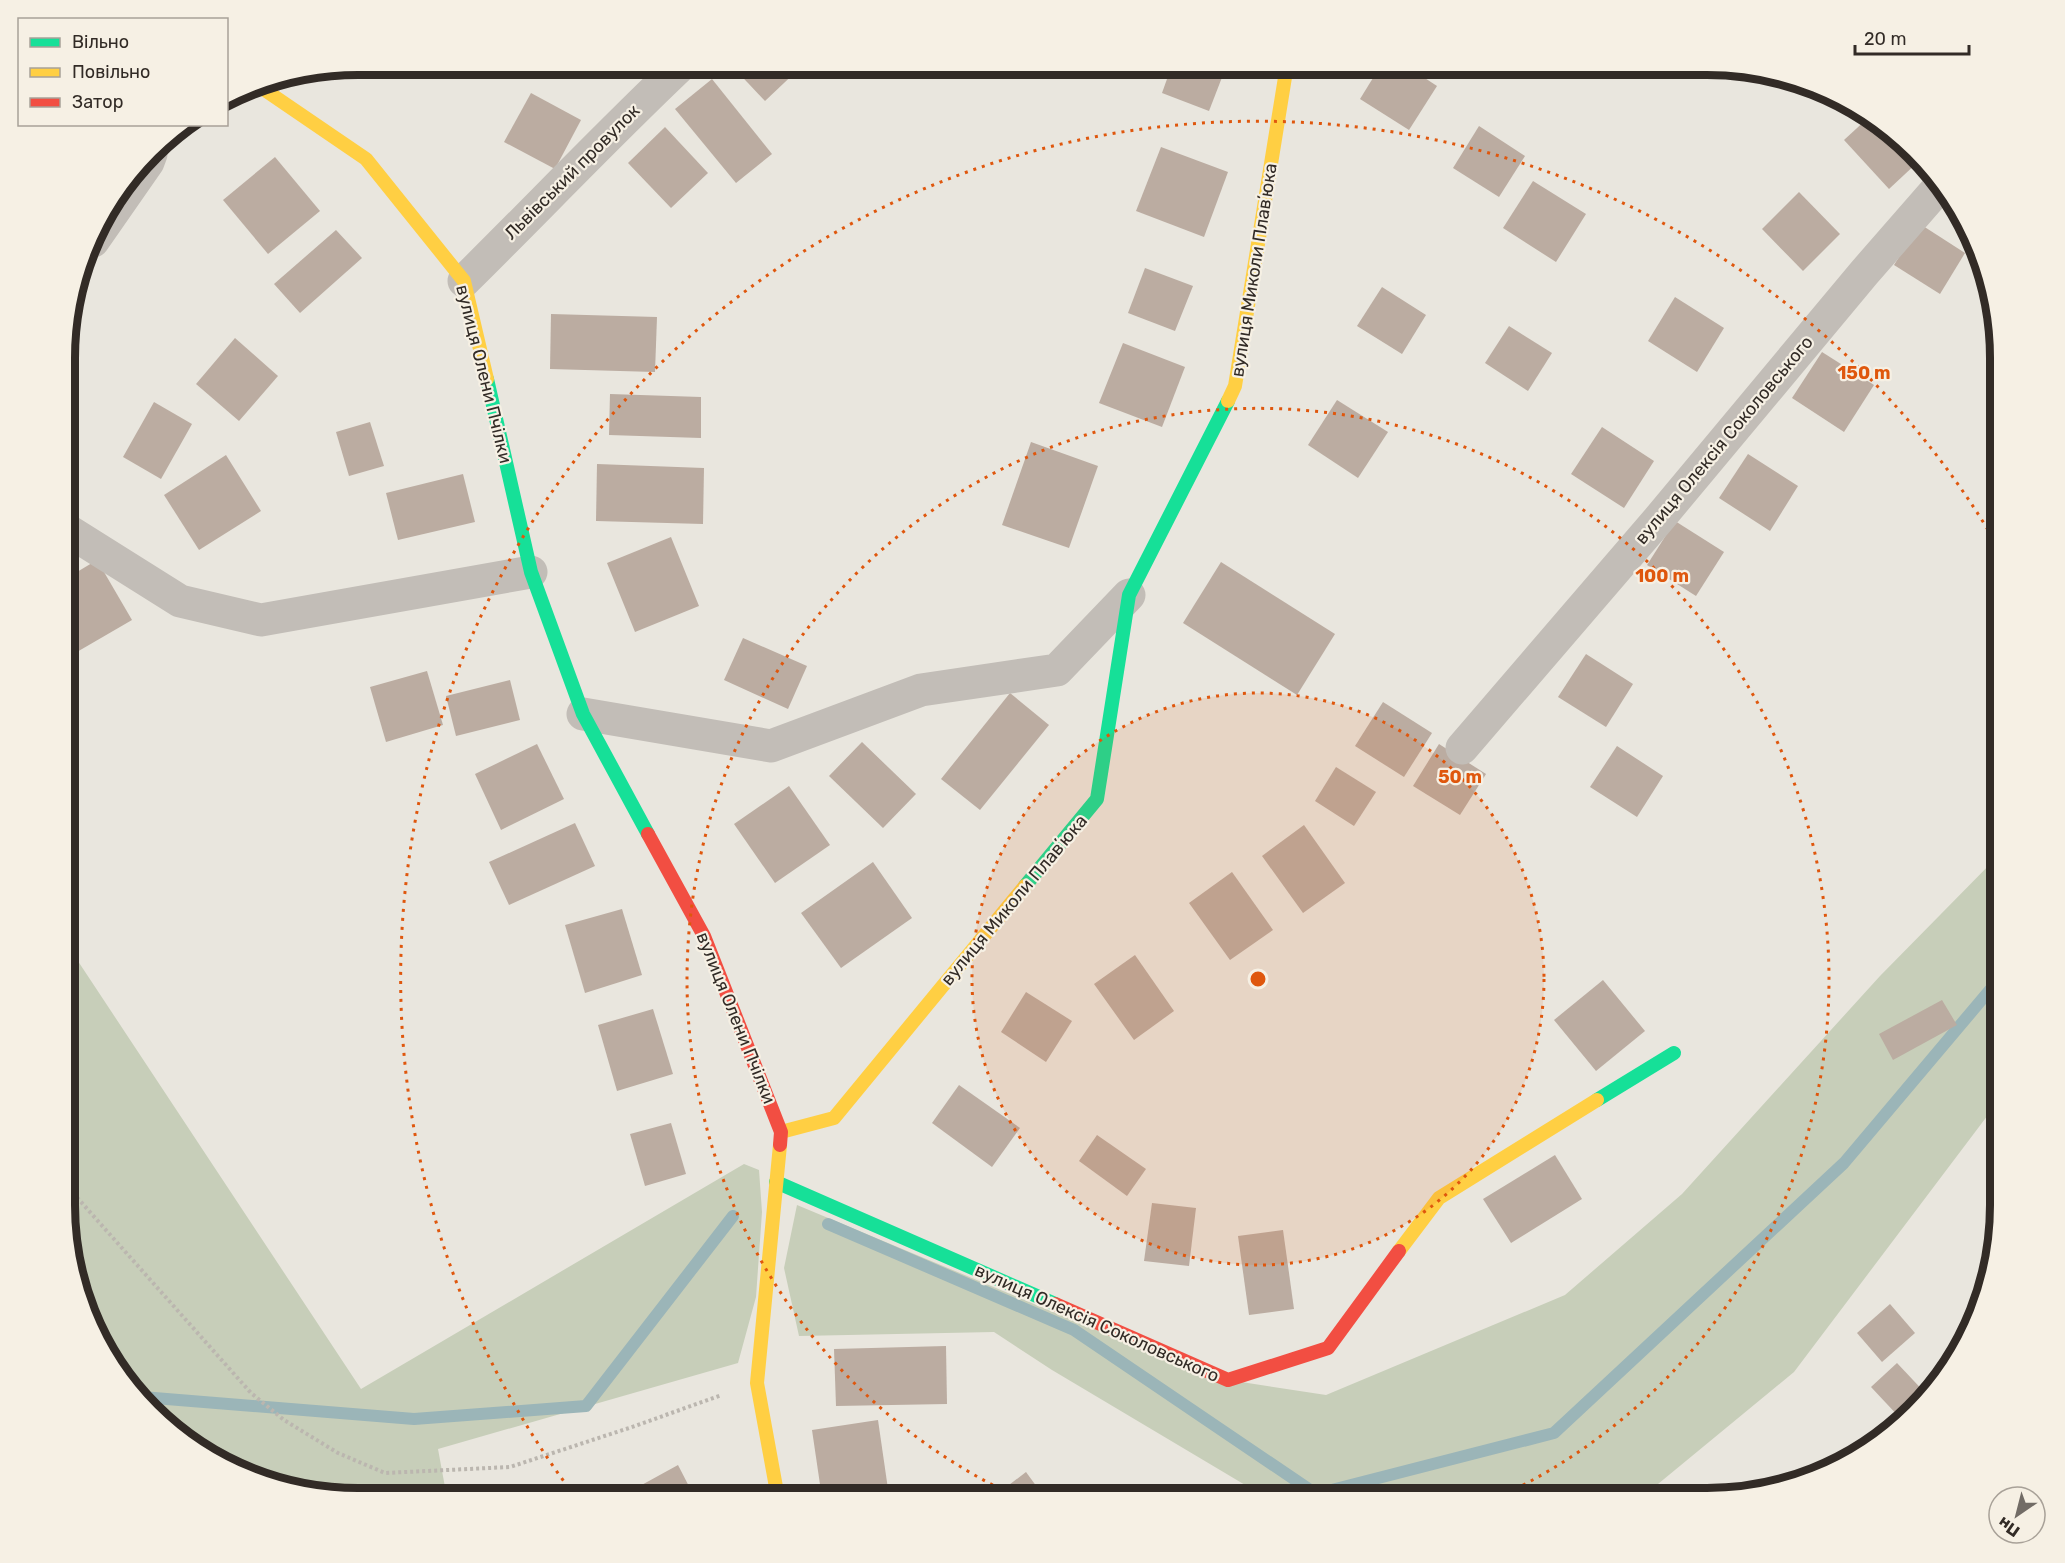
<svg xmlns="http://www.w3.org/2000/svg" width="2065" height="1563" font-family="Rubik,sans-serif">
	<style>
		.green { fill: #c7ceb9 }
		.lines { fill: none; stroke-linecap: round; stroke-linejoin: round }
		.stream { stroke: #9bb5b8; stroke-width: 12 }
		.building { fill: #bbaca1 }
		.path { stroke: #bbb6af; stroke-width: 4; stroke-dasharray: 3 3; stroke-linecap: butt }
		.street { stroke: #c2bdb7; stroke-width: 33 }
		.fast { stroke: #16e098; stroke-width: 14 }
		.slow { stroke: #ffcf43; stroke-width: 14 }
		.jam { stroke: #f24e42; stroke-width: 14 }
		.ring { fill: none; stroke: #df570d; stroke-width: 3; stroke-dasharray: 3 6 }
		.labels { text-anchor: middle; stroke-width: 4.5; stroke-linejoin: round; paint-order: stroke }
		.street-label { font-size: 18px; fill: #322b26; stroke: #f6f0e4 }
		.rim { fill: none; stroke: #322b26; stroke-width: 8 }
		.centre { fill: #df570d; stroke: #f6f0e4; stroke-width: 3 }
		.ring-label { font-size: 18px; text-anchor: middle; font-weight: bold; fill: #df570d; stroke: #f6f0e4; stroke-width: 4.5; stroke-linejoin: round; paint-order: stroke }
	</style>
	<rect width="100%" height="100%" fill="#e9e6de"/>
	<!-- green -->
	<g class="green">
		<polygon points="2000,854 2000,1099 1794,1372 1641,1498 1267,1498 1052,1370 994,1332 799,1336 784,1268 797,1205 1209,1377 1326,1395 1565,1295 1682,1194 1880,976"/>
		<polygon points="66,943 361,1389 744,1164 759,1170 762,1212 756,1297 738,1363 438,1449 447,1498 339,1498 246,1476 165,1426 95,1335 65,1225"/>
	</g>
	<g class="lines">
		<!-- stream -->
		<g class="stream">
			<polyline points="828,1224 1074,1330 1316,1494 1554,1433 1844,1163 2000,978"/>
			<polyline points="142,1397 414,1419 586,1406 733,1216"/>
		</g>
	</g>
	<!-- building -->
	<g class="building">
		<polygon points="449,65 471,65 466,74"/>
		<polygon points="731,65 803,65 765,101"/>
		<polygon points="1172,65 1221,65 1226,67 1209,111 1162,93"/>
		<polygon points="1381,65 1405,65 1437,86 1409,130 1360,99"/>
		<polygon points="712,79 772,154 736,183 675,109"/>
		<polygon points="531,93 581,120 555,169 504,142"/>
		<polygon points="1869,117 1900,137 1919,161 1889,189 1844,140"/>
		<polygon points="1479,126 1525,156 1499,197 1453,168"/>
		<polygon points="665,127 708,173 671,208 628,163"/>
		<polygon points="1161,147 1228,172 1204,237 1136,211"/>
		<polygon points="275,157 320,211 268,254 223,200"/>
		<polygon points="1533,181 1586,214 1556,262 1503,228"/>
		<polygon points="1799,192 1840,234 1803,271 1762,229"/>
		<polygon points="1920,224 1965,253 1940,294 1894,265"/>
		<polygon points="336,230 362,258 300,313 274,284"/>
		<polygon points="1145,268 1193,286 1175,331 1128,313"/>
		<polygon points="1382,287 1426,315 1402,354 1357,326"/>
		<polygon points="1675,297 1724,328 1697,372 1648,341"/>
		<polygon points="551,314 657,317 655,372 550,369"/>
		<polygon points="1509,326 1552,353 1528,391 1485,363"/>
		<polygon points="235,338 278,376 239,421 196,384"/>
		<polygon points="1123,343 1185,367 1162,427 1099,403"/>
		<polygon points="1822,352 1874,385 1844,432 1792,398"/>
		<polygon points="610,394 701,397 701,438 609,435"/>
		<polygon points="1337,400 1388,432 1358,478 1308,445"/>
		<polygon points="154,402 192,424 161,479 123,457"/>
		<polygon points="370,422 384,466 349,476 336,432"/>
		<polygon points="1602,427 1654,461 1624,508 1571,474"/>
		<polygon points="1031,442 1098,466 1069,548 1002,525"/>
		<polygon points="1748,454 1798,486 1770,531 1719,498"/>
		<polygon points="226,455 261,511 199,550 164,495"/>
		<polygon points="597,464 704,468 703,524 596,521"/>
		<polygon points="463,474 475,522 398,540 386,493"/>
		<polygon points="1675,521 1724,552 1696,596 1647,565"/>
		<polygon points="671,537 699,606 635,632 607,563"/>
		<polygon points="97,560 132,620 70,656 66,650 67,578"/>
		<polygon points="1221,562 1335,634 1297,695 1183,623"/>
		<polygon points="743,638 807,666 788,709 724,680"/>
		<polygon points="1586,654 1633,684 1606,727 1558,697"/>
		<polygon points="427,671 443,725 386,742 370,687"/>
		<polygon points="510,680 520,720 456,736 446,696"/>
		<polygon points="1010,693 1049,725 980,810 941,779"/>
		<polygon points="1383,702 1432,733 1404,777 1355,746"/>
		<polygon points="862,742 916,794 883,828 829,776"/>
		<polygon points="537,744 564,799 501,830 475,774"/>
		<polygon points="1439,744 1486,774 1460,815 1413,786"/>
		<polygon points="1617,746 1663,776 1637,817 1590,787"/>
		<polygon points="1336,767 1376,792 1354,826 1315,801"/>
		<polygon points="789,786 830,845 775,883 734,824"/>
		<polygon points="575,823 595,866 509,905 489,862"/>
		<polygon points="1304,825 1345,883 1303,913 1262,856"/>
		<polygon points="873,862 912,918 841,968 801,913"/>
		<polygon points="1232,872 1273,930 1230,960 1189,903"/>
		<polygon points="622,909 642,975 585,993 565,925"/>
		<polygon points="1135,955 1174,1011 1134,1040 1094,984"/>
		<polygon points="1603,980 1645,1031 1596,1071 1554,1020"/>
		<polygon points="1026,992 1072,1021 1046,1062 1001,1032"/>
		<polygon points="1942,1000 1957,1025 1893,1060 1879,1034"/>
		<polygon points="653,1009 673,1074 617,1091 598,1025"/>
		<polygon points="959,1085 1020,1128 992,1167 932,1123"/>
		<polygon points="671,1123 686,1174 645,1186 630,1134"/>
		<polygon points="1097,1135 1146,1169 1127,1196 1079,1161"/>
		<polygon points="1555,1155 1582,1199 1511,1243 1483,1199"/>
		<polygon points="1152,1203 1196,1208 1189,1266 1144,1261"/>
		<polygon points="1283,1230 1294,1309 1249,1315 1238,1236"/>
		<polygon points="1890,1304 1915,1333 1882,1362 1857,1333"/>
		<polygon points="946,1346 947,1404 836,1406 834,1349"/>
		<polygon points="1897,1363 1929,1397 1901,1419 1871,1387"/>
		<polygon points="878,1420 889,1496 874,1498 822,1498 812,1430"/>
		<polygon points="678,1465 695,1498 618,1498"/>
		<polygon points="1026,1472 1045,1498 992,1498"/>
	</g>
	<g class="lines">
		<!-- path -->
		<polyline class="path" points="65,1184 251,1393 284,1420 338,1453 385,1473 510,1467 629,1428 722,1395"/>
		<!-- street -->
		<g class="street">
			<polyline points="93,241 148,162 151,154"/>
			<path d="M464,281C537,209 607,135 681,65"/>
			<polyline points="67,530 180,601 261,620 531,572"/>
			<polyline points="583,714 771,746 921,690 1057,670 1129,595"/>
			<polyline points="1462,748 1658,520 1864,273 1939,187"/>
		</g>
		<!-- fast -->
		<g class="fast">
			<polyline points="487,379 531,572 583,714 648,834"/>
			<polyline points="1025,886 1097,799 1129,595 1228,401"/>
			<polyline points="1597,1100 1674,1053"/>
			<polyline points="776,1182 1055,1304"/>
		</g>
		<!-- slow -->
		<g class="slow">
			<polyline points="256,84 366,159 464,281 487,379"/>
			<polyline points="1228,401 1235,386 1287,65"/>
			<polyline points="781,1132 834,1118 1025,886"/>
			<polyline points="1399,1251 1439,1198 1597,1100"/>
			<polyline points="778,1498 757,1383 780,1145"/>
		</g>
		<!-- jam -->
		<g class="jam">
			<polyline points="648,834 704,936 781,1132 780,1145"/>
			<polyline points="1055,1304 1228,1380 1328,1348 1399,1251"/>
		</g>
	</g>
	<!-- distance rings -->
	<circle cx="1258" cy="979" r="286" fill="#df570d" fill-opacity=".12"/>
	<g class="ring">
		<circle cx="1258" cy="979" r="286"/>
		<path d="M1017 1497A571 571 0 1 1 1499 1497"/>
		<path d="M574 1495A857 857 0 1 1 2000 550"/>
	</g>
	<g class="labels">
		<!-- street labels -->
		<g class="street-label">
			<text transform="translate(572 172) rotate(-45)" y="6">Львівський провулок</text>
			<text transform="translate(1254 270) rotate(-81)" y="6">вулиця Миколи Плавʼюка</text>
			<text transform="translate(484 374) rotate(76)" y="6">вулиця Олени Пчілки</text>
			<text transform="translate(1724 440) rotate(-50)" y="6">вулиця Олексія Соколовського</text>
			<text transform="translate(1014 900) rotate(-50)" y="6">вулиця Миколи Плавʼюка</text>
			<text transform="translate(736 1018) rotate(68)" y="6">вулиця Олени Пчілки</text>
			<text transform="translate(1097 1323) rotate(24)" y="6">вулиця Олексія Соколовського</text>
		</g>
	</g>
	<!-- crop -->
	<path d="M0 0H2065V1563H0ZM358 75H1707A283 283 0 0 1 1990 358V1205A283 283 0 0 1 1707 1488H358A283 283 0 0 1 75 1205V358A283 283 0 0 1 358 75Z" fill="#f6f0e4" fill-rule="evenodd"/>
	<path class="rim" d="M358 75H1707A283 283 0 0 1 1990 358V1205A283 283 0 0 1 1707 1488H358A283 283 0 0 1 75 1205V358A283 283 0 0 1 358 75Z"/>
	<circle cx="1258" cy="979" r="9" class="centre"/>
	<g class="ring-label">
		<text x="1864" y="379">150 m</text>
		<text x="1662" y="582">100 m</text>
		<text x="1460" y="783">50 m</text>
	</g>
	<!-- legend -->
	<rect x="18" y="18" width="210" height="108" fill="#f6f0e4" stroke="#a8a198" stroke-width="1.5"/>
	<rect x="30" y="38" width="30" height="9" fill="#16e098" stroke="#a8a198" stroke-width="1.5"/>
	<text x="72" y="48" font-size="18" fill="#322b26">Вільно</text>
	<rect x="30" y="68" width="30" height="9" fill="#ffcf43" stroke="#a8a198" stroke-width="1.5"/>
	<text x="72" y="78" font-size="18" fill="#322b26">Повільно</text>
	<rect x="30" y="98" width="30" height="9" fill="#f24e42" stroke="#a8a198" stroke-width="1.5"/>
	<text x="72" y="108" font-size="18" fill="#322b26">Затор</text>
	<!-- north arrow -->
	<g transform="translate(2017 1515) rotate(215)"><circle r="28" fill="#f6f0e4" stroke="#a8a198" stroke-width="1.5"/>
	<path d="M0-4.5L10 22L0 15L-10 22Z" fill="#726c66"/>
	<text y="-9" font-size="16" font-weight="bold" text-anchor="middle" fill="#322b26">Пн</text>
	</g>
	<!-- scale -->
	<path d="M1855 45v9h114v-9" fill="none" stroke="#322b26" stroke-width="3"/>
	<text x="1864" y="45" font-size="18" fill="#322b26" stroke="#f6f0e4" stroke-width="4.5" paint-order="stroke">20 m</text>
</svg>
